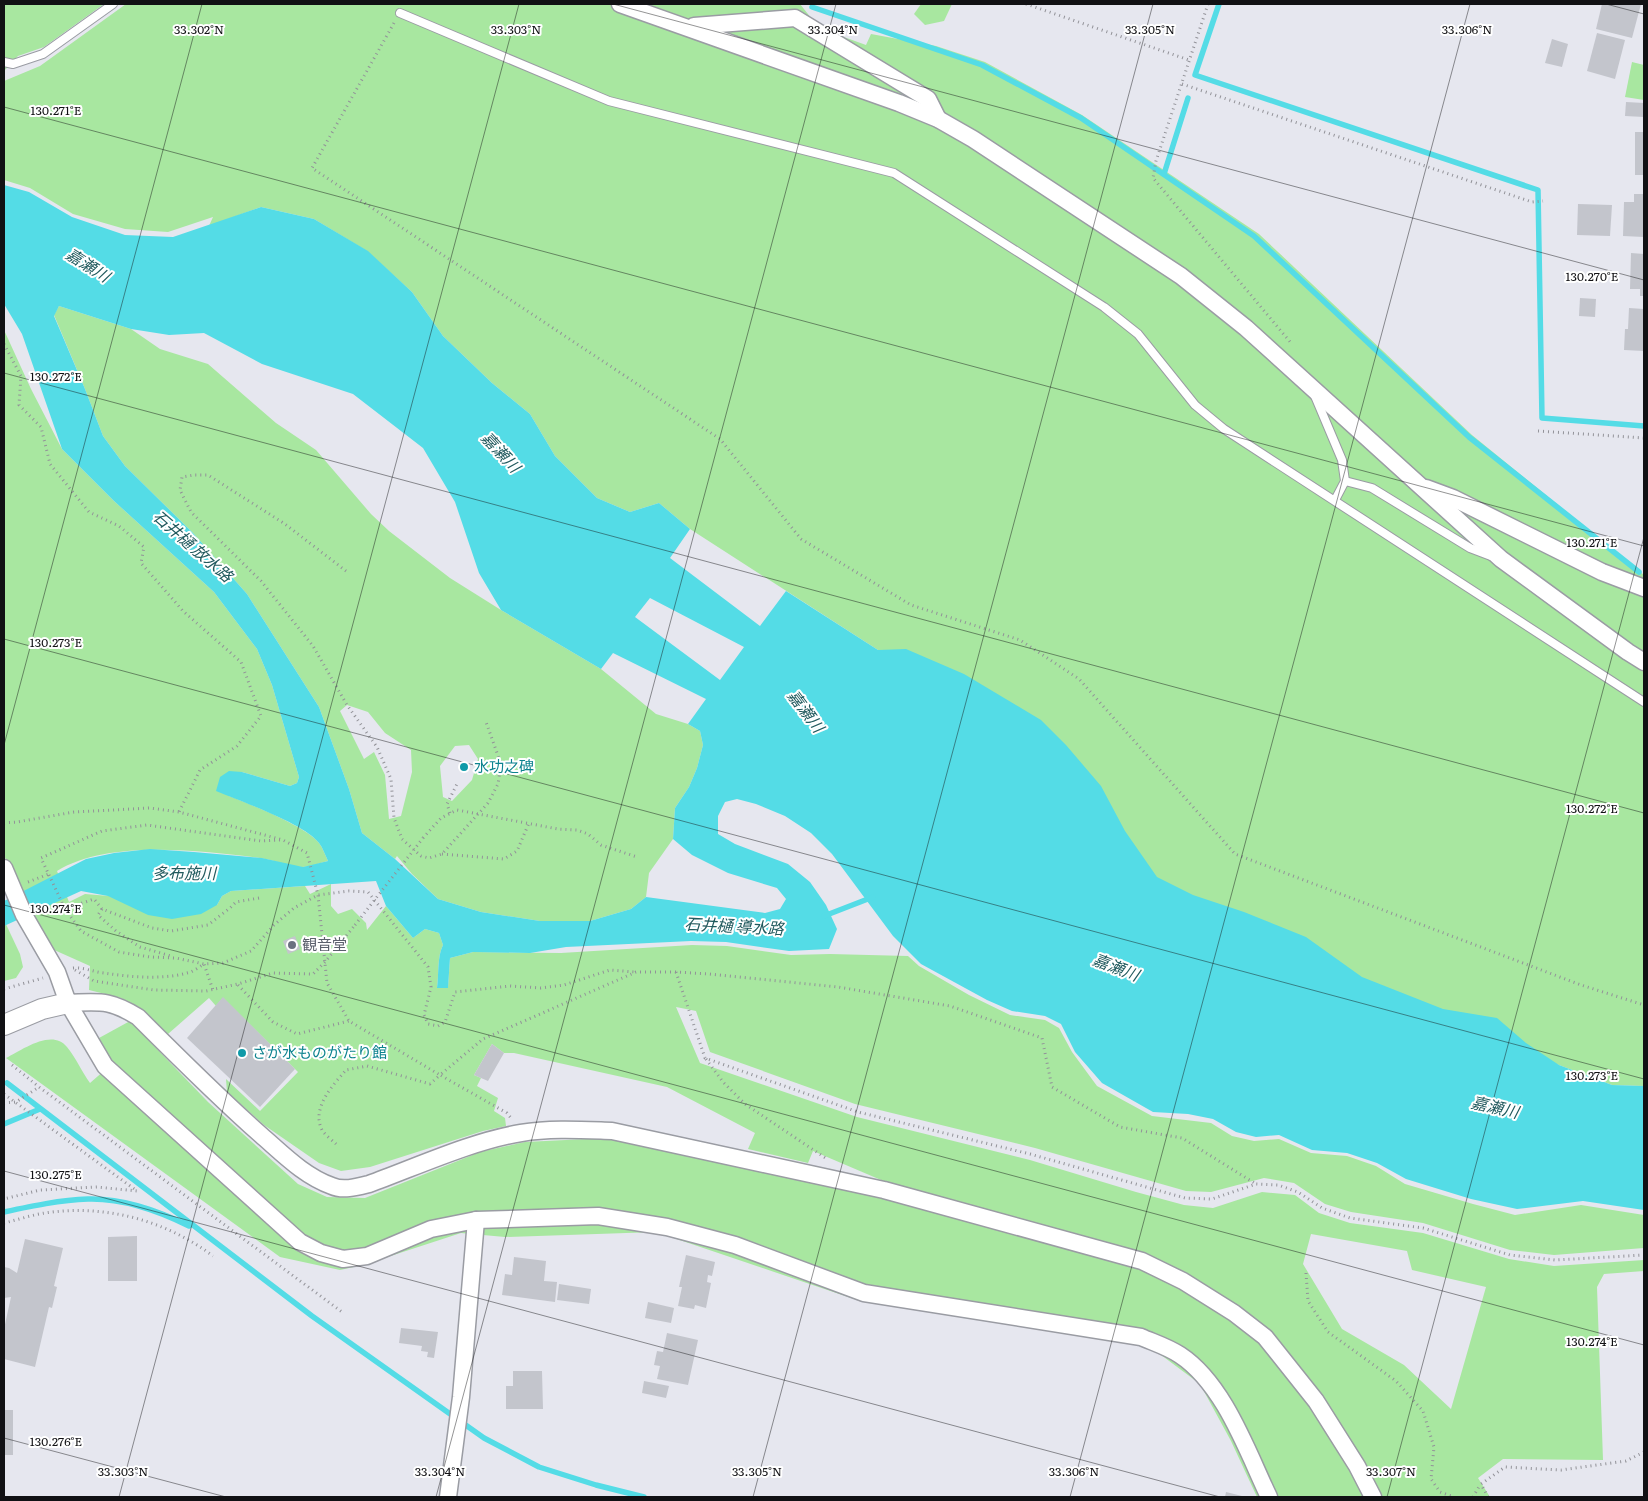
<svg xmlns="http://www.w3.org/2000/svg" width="1648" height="1501" font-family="Literata,'Noto Sans JP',serif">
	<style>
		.green { fill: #a8e7a0; fill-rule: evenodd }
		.water { fill: #54dce6; fill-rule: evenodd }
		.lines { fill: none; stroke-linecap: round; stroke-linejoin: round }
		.stream { stroke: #54dce6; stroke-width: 5.5 }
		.building { fill: #c3c5cc }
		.service-casing { stroke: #9a9ca3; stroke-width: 10 }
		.minor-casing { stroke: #9a9ca3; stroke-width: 19 }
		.tertiary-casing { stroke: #9a9ca3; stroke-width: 22 }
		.path { stroke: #929298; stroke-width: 3; stroke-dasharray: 1 4; stroke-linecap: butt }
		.service { stroke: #fff; stroke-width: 8 }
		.minor { stroke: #fff; stroke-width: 16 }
		.tertiary { stroke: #fff; stroke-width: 20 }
		.path-bridge { stroke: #929298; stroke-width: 3; stroke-dasharray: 1 4; stroke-linecap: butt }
		.ticks { fill: none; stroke: #111114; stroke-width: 1; stroke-opacity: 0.45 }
		.culture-dot { fill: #0f9aa8; stroke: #fff; stroke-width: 2 }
		.worship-dot { fill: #6b7280; stroke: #fff; stroke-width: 2 }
		.labels { text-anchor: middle; stroke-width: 4; stroke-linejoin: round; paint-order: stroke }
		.culture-label { font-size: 15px; fill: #0d838f; stroke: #fff; text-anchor: start }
		.worship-label { font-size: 15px; fill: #5b616d; stroke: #fff; text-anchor: start }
		.water-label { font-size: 16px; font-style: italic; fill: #215a5e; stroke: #fff }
		.ticks-label { font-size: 12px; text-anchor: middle; fill: #111114; stroke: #fff; stroke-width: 4; stroke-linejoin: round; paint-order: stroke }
	</style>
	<rect width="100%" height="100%" fill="#e6e7ef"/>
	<!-- green -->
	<g class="green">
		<polygon points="4,4 104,4 44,47 18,56 4,71"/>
		<polygon points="126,4 800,4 819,28 866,45 871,34 936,46 985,62 1082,115 1259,234 1472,435 1644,575 1644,1086 1612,1085 1559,1065 1159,937 878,650 690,529 659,503 630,512 597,498 555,456 530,414 492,383 443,336 412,292 367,251 314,219 261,207 209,226 213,217 168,232 125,229 73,214 30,188 4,180 4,81 40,66"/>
		<polygon points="921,4 952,4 944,21 925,25 914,14"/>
		<polygon points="1632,62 1644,65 1644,100 1625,97"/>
		<path d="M59,306L131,329L160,349L208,364L276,423L316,450L371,514L389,531L450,578L501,610L601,669L656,714L688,724L700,731L703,745L697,768L689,787L675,808L673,839L649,873L646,897L631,909L590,921H540L481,912L438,899L412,874L397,856L395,859L362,833L349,789L319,707L247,594L193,533L125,466L103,436L85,389L54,315ZM347,705L368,712L385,733L411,750L412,772L401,816L389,819L385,775L374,752L364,759L340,711ZM469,745L478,759L472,780L452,801L443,797L440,766L455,746Z"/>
		<path d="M4,330L31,389L62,449L114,501L214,592L257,649L272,685L299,777L297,783L290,786L242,772L229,796C250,804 307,827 319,843C323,848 325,855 328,861C320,863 310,867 302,867C288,866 274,860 260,858C201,851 110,839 57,871L69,902L85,894L217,905L222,896L231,891L305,886L310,894L331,884V906L338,914L352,909L366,923L367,930L386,906L413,938L425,929L439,933L443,945C437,957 439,974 437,988L448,987L450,958L473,952L561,953L692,945L727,946L791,955L830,954L908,956L919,966L969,995L1010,1015L1045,1020L1059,1028L1072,1052L1097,1086L1152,1116L1211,1123L1232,1136L1254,1141L1279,1139L1311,1153L1347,1156L1376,1166L1405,1184L1473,1204L1515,1215L1581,1205L1644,1215V1248L1554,1255L1510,1250L1423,1223L1351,1212L1325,1204L1294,1183L1264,1178L1211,1192L1186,1191L1035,1148L855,1104L710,1052L696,1011L676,1007L700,1063L857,1117L1030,1160L1136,1192L1184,1205L1213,1208L1262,1192L1295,1195L1319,1213L1350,1223L1423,1233L1509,1259L1554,1266L1644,1260V1271L1604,1274L1597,1287L1603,1460L1503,1459L1478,1478L1490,1497H1257L1231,1441L1200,1384L1149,1346L1113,1335L860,1301L656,1232L505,1237L461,1233L363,1265L340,1270L280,1257L6,1058C22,1050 52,1028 67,1047C76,1058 82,1072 90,1083L113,1063L99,1038L130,1021L208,1102L298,1184L327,1197L365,1198L480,1152L525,1142L607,1138L878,1196L881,1180L813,1151L808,1163L748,1149L755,1133L667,1087L514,1053H504L492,1044L474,1075L481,1078L477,1086L498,1098L494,1111L505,1118L506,1126L483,1131L370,1167L341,1171L319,1163L264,1125L227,1092L226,1079L260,1111L298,1072L223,998L216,1006L209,998L168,1034L139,1007L121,998L89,990L90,966L52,949L27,906L12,868L4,856ZM1311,1234L1407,1251L1412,1270L1486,1287L1451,1409L1404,1365L1342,1329L1303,1264Z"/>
		<polygon points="4,920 20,954 23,967 16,978 4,981"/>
	</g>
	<!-- water -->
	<path class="water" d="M4,185L29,192L72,217L125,235L173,237L261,207L314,219L368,251L412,292L443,336L492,383L530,414L555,456L597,498L630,512L659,503L690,529L670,558L760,626L786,591L878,650L906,649L964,674L1041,720L1066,745L1101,786L1125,831L1157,877L1193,895L1244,912L1306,937L1362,977L1443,1009L1497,1018L1526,1043L1559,1065L1612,1085L1644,1086V1210L1583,1201L1517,1209L1471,1199L1406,1179L1377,1163L1347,1153L1312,1150L1279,1135L1256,1137L1236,1132L1213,1119L1188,1114L1153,1112L1102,1083L1075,1052L1061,1024L1045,1016L1012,1011L987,1000L921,964L893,936L832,854L811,833L785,816L756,804L737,799L725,802L718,816V834L735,844L788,864L810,882L826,905L837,929L829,949L789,951L726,942L691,941L566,947L530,953L473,952L450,958L448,988H437C439,974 437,957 443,945L439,933L425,929L413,938L386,906L376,881L231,891L222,896L217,905L201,914L172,919L148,915L108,896L81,891L4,926V901L86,859L114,853L150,849L194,852L262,858L303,867L328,861C325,855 323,848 319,843C305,824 240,801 216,791L220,777L229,771L242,772L290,786L297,783L299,777L272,685L257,649L214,592L114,501L62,449L22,334L4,304ZM59,306L131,329L169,335L204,333L262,364L353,394L423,448L455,502L479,573L501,610L601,669L613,653L706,699L688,724L700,731L703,745L697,768L689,787L675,808L673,839L692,855L728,873L777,888L786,899L780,909L765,913L646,897L631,909L590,921H540L481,912L438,899L395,859L362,833L349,789L319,707L247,594L193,533L125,466L103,436L85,389L54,316ZM650,598L744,647L720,680L635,617Z"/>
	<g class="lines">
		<!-- stream -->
		<g class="stream">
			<polyline points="1219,4 1195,75 1538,190 1542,418 1644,426"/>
			<polyline points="812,7 982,65 1081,118 1254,236 1469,437 1639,572"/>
			<polyline points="1164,174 1188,98"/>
			<polyline points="824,916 873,897"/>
			<polyline points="7,1083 312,1316 484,1438 539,1467 596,1485 644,1497"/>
			<polyline points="4,1124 40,1109"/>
			<path d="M4,1212C32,1206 60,1200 88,1199C123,1198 159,1211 189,1226"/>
		</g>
	</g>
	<!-- building -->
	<g class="building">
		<polygon points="1602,4 1641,4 1632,38 1596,29"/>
		<polygon points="1597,33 1625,40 1615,79 1587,71"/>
		<polygon points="1552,39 1568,44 1562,67 1545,63"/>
		<polygon points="1626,102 1644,103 1644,117 1625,116"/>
		<rect x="1635" y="132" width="9" height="43"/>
		<polygon points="1634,194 1644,194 1644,237 1623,236 1624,202 1634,202"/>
		<polygon points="1578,204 1612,205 1610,236 1577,235"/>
		<polygon points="1631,253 1644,254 1644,296 1640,296 1640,289 1630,289"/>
		<polygon points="1580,298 1596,299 1595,317 1579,316"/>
		<polygon points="1629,308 1644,309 1644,351 1624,350 1625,329 1628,329"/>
		<polygon points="295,936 300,949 288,954 283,941"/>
		<polygon points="223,997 295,1069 260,1107 187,1038"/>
		<polygon points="492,1044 504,1053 488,1081 474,1075"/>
		<polygon points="137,1236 137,1281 108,1281 108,1237"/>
		<polygon points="25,1239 63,1248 54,1286 57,1287 52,1308 49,1307 35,1367 4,1359 4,1329 11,1297 4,1298 4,1267 9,1268 17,1273"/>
		<polygon points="686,1255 715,1262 712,1276 708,1275 707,1282 711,1283 706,1308 695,1305 694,1309 678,1306 682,1287 679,1287"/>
		<polygon points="514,1257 546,1261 544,1281 557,1282 555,1302 502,1295 505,1274 512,1275"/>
		<polygon points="559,1284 591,1289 589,1304 557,1300"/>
		<polygon points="648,1302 674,1308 671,1323 645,1318"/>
		<polygon points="401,1328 438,1332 434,1358 427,1357 428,1352 421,1351 422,1346 399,1343"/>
		<polygon points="667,1333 698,1340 688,1385 657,1379 660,1366 654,1365 657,1351 663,1352"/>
		<polygon points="513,1371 542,1371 543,1409 506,1409 506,1386 513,1386"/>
		<polygon points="644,1381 669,1386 666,1398 642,1393"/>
		<rect x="4" y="1410" width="9" height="45"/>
		<polygon points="1226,1492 1246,1497 1225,1497"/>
	</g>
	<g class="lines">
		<!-- service casing -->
		<g class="service-casing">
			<g id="service">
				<polyline points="400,13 609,101 894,173 1104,307 1138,334 1195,405 1224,429 1644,702"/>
				<polyline points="4,62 13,64 43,54 113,4"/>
				<polyline points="1315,396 1342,460 1345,481 1335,500"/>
				<polyline points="1345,481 1372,488 1470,548 1491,556"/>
			</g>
		</g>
		<!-- minor casing -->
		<g class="minor-casing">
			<g id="minor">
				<polyline points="620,4 899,103 938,119 973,139 1181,276 1246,328 1501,559 1628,652 1644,662"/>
				<polyline points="694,26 795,18 928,99 938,119"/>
				<polyline points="1426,488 1453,498 1602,572 1644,588"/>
				<path d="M4,868L24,915L57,972L68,1003L105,1066L300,1242L321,1253L343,1259L367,1256L431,1229L476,1220L598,1216L667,1227L735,1245L864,1293L1141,1337C1155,1343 1168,1347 1180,1355C1224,1384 1247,1451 1269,1497"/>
				<path d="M68,1003C100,1002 109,999 138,1017C178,1057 218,1097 261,1135C283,1154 304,1176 332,1186C343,1191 357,1187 369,1184C416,1167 472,1141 521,1133C551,1128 582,1130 612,1131L884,1190L1142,1261L1183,1281L1234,1313L1265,1337L1316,1401L1357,1466L1373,1497"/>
				<polyline points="448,1497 461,1397 476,1220"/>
			</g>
		</g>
		<!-- tertiary casing -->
		<g class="tertiary-casing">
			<polyline id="tertiary" points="4,1025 42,1009 68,1003"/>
		</g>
		<!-- path -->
		<g class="path">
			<polyline points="1026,4 1189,60"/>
			<polyline points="1208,4 1156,161 1153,178 1291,343"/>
			<polyline points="394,23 312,168 720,439 801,539 911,605 1020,640 1079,679 1235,854 1581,985 1644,1005"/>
			<polyline points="1182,84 1532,202 1543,201"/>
			<polyline points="4,344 21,376 19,405 41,427 50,464 89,512 119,526 144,547 141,563 183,611 241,662 261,716 237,746 200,770 179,812"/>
			<polyline points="1538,431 1644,438"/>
			<polyline points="346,571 285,524 208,475 194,475 182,477 180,490 191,512 261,581 313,646 347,705 377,747 391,779 394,818 402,839 421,856 429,858 442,854 488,803 498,784 501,764 486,722"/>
			<polyline points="450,813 447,804 457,784"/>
			<polyline points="4,823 17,822 74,812 150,808 179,812 283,840 307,853 318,895 327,983 349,1021 440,1075 483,1039 636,972 676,972 709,974 838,987 950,1006 1042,1038 1052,1087 1120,1127 1182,1138 1256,1184"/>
			<polyline points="423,838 441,818 457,810 558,829 577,830 588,834 601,845 637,857"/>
			<polyline points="442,854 504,859 517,851 529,823"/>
			<polyline points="28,882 49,874"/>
			<polyline points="259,898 236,902 230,908 208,925 171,931 152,928 102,909 94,899 65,909 41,858 102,831 147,825 261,841 280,840"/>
			<polyline points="65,909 81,931 119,952 150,957 176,958 204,964 223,963 251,951 274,925 294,908 318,895 349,891 368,892 428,967 431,987 424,1015 428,1024 438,1026 445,1022 455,992 510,986 541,988 564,985 610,970 635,972"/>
			<polyline points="102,909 98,915 116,931 140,947 171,956"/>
			<path d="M73,968C84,967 93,972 104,973C130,977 161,980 187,973C193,972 199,967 204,964L213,990"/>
			<polyline points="75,970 94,981 154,990 206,991 238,984 273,973 313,974 325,962 355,925"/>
			<polyline points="676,972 705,1058 858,1112 1030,1154 1185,1198 1212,1199 1256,1184 1278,1185 1298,1192 1322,1208 1350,1218 1423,1228 1510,1255 1555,1260 1644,1255"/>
			<polyline points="238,985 273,1022 297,1034 349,1021"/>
			<polyline points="4,989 43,978"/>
			<polyline points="706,1059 723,1082 745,1104 827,1159"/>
			<polyline points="12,1065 39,1087 342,1312"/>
			<polyline points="4,1094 137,1191 97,1187 40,1190 4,1199"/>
			<polyline points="4,1103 16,1102 39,1087"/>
			<path d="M336,1144C332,1140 325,1135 322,1130C311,1108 333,1085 346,1070L367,1066L430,1084L440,1075L507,1113L511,1118"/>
			<path d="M4,1223C17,1220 31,1215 45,1213C105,1204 165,1220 213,1256"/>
			<polyline points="1306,1273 1308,1301 1328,1332 1396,1381 1423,1411 1434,1447 1431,1479 1440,1492 1454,1497"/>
			<polyline points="1473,1497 1480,1485"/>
			<polyline points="1488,1497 1481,1484 1505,1467 1561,1470 1626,1461 1644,1452"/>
		</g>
		<!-- service -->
		<use href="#service" class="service"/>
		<!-- minor -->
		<use href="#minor" class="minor"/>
		<!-- tertiary -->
		<use href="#tertiary" class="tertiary"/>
		<!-- path-bridge -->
		<polyline class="path-bridge" points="355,925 423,838"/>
	</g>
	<!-- ticks -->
	<path class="ticks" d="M613,4L1644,280M1606,4L1644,14M4,107L1644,546M4,373L1644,813M4,639L1644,1079M4,745L202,4M4,905L1644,1345M4,1171L1220,1497M4,1438L226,1497M119,1497L519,4M436,1497L836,4M753,1497L1153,4M1070,1497L1470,4M1387,1497L1644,537"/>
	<!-- markers -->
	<g class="culture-dot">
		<circle cx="464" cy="767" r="5"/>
		<circle cx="242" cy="1053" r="5"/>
	</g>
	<circle class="worship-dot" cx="292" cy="945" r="5"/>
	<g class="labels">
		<!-- culture labels -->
		<g class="culture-label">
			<text x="474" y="772">水功之碑</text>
			<text x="252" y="1058">さが水ものがたり館</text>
		</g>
		<!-- worship labels -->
		<g class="worship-label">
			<text x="302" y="950">観音堂</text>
		</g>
		<!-- water labels -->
		<g class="water-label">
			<text transform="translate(88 265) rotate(32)" y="6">嘉瀬川</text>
			<text transform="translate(501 452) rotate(47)" y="6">嘉瀬川</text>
			<text transform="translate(193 546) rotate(41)" y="6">石井樋 放水路</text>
			<text transform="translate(806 711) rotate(53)" y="6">嘉瀬川</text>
			<text x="184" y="879">多布施川</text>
			<text transform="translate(734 926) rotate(3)" y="6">石井樋 導水路</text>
			<text transform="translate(1116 967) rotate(21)" y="6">嘉瀬川</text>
			<text transform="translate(1495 1107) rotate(13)" y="6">嘉瀬川</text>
		</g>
	</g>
	<g class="ticks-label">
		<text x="199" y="34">33.302°N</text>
		<text x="516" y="34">33.303°N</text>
		<text x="833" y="34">33.304°N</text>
		<text x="1150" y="34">33.305°N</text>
		<text x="1467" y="34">33.306°N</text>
		<text x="56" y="115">130.271°E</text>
		<text x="1592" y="281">130.270°E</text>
		<text x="56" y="381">130.272°E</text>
		<text x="1592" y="547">130.271°E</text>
		<text x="56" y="647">130.273°E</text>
		<text x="1592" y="813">130.272°E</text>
		<text x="56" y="913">130.274°E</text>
		<text x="1592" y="1080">130.273°E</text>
		<text x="56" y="1179">130.275°E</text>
		<text x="1592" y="1346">130.274°E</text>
		<text x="56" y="1446">130.276°E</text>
		<text x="123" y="1476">33.303°N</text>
		<text x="440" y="1476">33.304°N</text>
		<text x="757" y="1476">33.305°N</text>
		<text x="1074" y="1476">33.306°N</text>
		<text x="1391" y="1476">33.307°N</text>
	</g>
	<!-- border -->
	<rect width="1648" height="1501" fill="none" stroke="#111114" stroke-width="10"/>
</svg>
